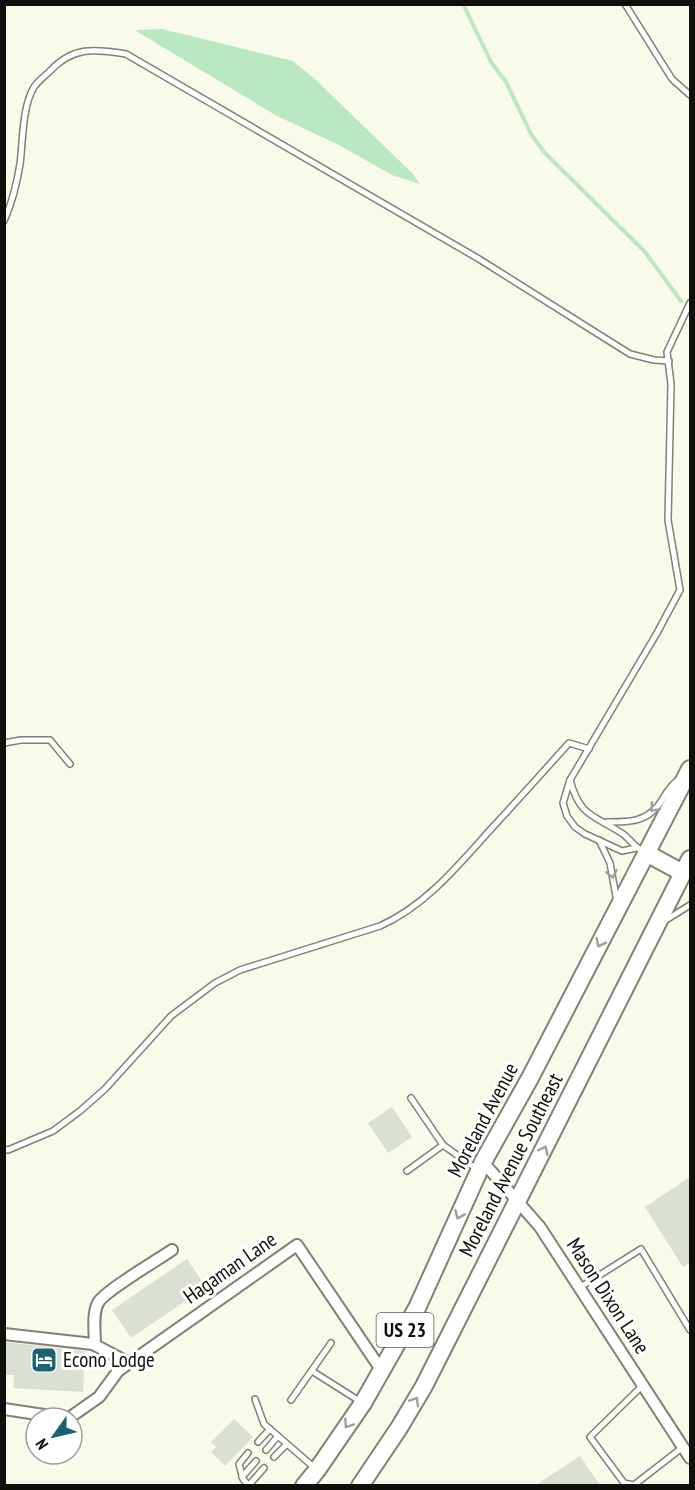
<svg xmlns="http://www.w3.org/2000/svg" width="695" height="1490" font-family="'PT Sans Narrow',sans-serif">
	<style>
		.water { fill: #b9e8c1 }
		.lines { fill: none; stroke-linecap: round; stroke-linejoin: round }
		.stream { stroke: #b9e8c1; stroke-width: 4 }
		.building { fill: #dae0d3 }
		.lane-casing { stroke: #818174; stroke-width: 8 }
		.street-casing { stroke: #818174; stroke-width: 14 }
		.primary-casing { stroke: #818174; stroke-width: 20 }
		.lane { stroke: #fff; stroke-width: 5 }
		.street { stroke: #fff; stroke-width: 10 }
		.primary { stroke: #fff; stroke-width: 16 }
		.oneway { stroke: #9f9f9d }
		.labels { text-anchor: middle; stroke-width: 6; stroke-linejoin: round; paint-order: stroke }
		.shield { fill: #fff; stroke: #585854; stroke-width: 1.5 }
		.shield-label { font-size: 20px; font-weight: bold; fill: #10100b }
		.street-label { font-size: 21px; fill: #10100b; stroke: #fff }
		.poi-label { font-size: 21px; fill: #10100b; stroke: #fff; text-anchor: start }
	</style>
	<rect width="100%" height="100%" fill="#fafaeb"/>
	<!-- water -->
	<polygon class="water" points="162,29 293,61 316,80 412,173 420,184 392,175 339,145 277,116 136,31 137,30"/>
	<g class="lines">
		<!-- stream -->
		<polyline class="stream" points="463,4 491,62 506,82 531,134 544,152 645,252 681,301"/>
	</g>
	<!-- building -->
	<g class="building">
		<polygon points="392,1107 412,1137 388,1153 368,1123"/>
		<polygon points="690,1177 690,1262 683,1267 645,1207"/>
		<polygon points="187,1259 206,1287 131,1338 112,1310"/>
		<polygon points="4,1342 85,1351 83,1392 13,1388 14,1375 4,1375"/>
		<polygon points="234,1419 253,1437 225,1466 211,1452 216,1447 211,1442"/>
		<polygon points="580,1456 600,1485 536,1485"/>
	</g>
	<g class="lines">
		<!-- lane casing -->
		<g class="lane-casing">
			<g id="lane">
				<polyline points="625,4 672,79 690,95"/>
				<path d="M4,221C12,203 17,183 20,164C23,141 22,107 34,87C38,81 45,76 50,71C73,46 95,49 126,54L479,259L630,354L654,360L669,361"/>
				<polyline points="4,743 21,740 50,740 70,764"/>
				<polyline points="570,780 563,803 567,816 575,827 585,834 622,851 636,848"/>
				<path d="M607,822C626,822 643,823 657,807C665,797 667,788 678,780"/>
				<polyline points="599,840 610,863 617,902"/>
				<path d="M644,852C635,848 631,840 623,834C595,815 580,818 570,780L657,633L680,590L668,520L671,384L667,352L690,303"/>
				<polyline points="666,920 690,905"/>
				<polyline points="411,1098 443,1145 478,1170"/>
				<path d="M4,1149L8,1150L53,1131L80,1111L105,1089L171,1016L215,983L240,970L380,926C425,906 458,866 491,829C517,801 543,772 569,743L589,749"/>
				<polyline points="407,1171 443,1145"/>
				<polyline points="579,1288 641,1249 690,1330"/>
				<polyline points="312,1371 361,1402"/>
				<polyline points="643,1385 590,1437 624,1483 634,1485 683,1447"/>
				<polyline points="255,1399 264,1424 316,1469"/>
				<polyline points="291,1400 331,1343"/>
				<polyline points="258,1442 270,1429"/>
				<polyline points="266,1450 278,1436"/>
				<polyline points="248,1453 239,1464 243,1479 249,1486"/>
				<polyline points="274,1457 287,1444"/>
				<polyline points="242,1477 256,1461"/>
				<polyline points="249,1485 264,1468"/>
			</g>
		</g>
		<!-- street casing -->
		<g class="street-casing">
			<g id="street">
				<polyline points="483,1162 540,1227 690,1458"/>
				<polyline points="4,1334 93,1344 129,1363"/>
				<path d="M95,1345C95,1332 92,1315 98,1303C103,1292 159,1259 172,1250"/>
				<polyline points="4,1409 64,1418"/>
				<polyline points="69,1418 99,1397 118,1371 297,1245 382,1371"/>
			</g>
		</g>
		<!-- primary casing -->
		<g class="primary-casing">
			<g id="primary">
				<polyline points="646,853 683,873"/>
				<polyline points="304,1486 317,1470 363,1403 417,1308 483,1162 530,1078 690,769"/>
				<polyline points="360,1486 399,1428 424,1386 690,859"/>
			</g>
		</g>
		<!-- lane -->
		<use href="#lane" class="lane"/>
		<!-- street -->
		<use href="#street" class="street"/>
		<!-- primary -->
		<use href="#primary" class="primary"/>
	</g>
	<!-- one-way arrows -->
	<defs><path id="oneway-chevron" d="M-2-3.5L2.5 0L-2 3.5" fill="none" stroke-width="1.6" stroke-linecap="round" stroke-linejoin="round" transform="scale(1.5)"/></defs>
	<g class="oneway">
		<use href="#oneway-chevron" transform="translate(654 808) rotate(131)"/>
		<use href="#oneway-chevron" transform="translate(612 874) rotate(78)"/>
		<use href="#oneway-chevron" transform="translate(600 943) rotate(117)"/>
		<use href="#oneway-chevron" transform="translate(544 1150) rotate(-63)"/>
		<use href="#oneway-chevron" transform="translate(459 1215) rotate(114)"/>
		<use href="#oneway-chevron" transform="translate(415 1401) rotate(-59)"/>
		<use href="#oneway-chevron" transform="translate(348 1424) rotate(124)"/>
	</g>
	<!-- icons -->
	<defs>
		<g id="hotel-square" transform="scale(1.35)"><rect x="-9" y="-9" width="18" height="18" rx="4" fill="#1c6273" stroke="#fff"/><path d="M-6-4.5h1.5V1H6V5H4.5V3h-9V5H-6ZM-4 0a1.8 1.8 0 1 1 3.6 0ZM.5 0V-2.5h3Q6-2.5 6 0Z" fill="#fff"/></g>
	</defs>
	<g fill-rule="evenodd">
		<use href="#hotel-square" x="44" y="1360"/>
	</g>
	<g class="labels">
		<!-- shield labels -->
		<rect class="shield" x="376.5" y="1313" width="57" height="34" rx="4.5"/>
		<g class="shield-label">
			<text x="405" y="1337">US 23</text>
		</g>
		<!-- street labels -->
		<g class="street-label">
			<text transform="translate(483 1120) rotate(-62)" y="7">Moreland Avenue</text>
			<text transform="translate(511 1165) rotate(-63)" y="7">Moreland Avenue Southeast</text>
			<text transform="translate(230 1268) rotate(-35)" y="7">Hagaman Lane</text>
			<text transform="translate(608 1296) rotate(57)" y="7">Mason Dixon Lane</text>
		</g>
		<!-- poi labels -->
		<g class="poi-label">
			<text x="63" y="1367">Econo Lodge</text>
		</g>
	</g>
	<!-- border -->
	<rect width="695" height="1490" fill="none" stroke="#10100b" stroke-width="12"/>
	<!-- north arrow -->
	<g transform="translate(54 1436) rotate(236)"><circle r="28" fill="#ffffff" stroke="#9f9f9d" stroke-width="1.5"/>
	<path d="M0-4.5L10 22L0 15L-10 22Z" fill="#1c6273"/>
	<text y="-9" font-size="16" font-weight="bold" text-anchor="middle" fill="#10100b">N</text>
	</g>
</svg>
